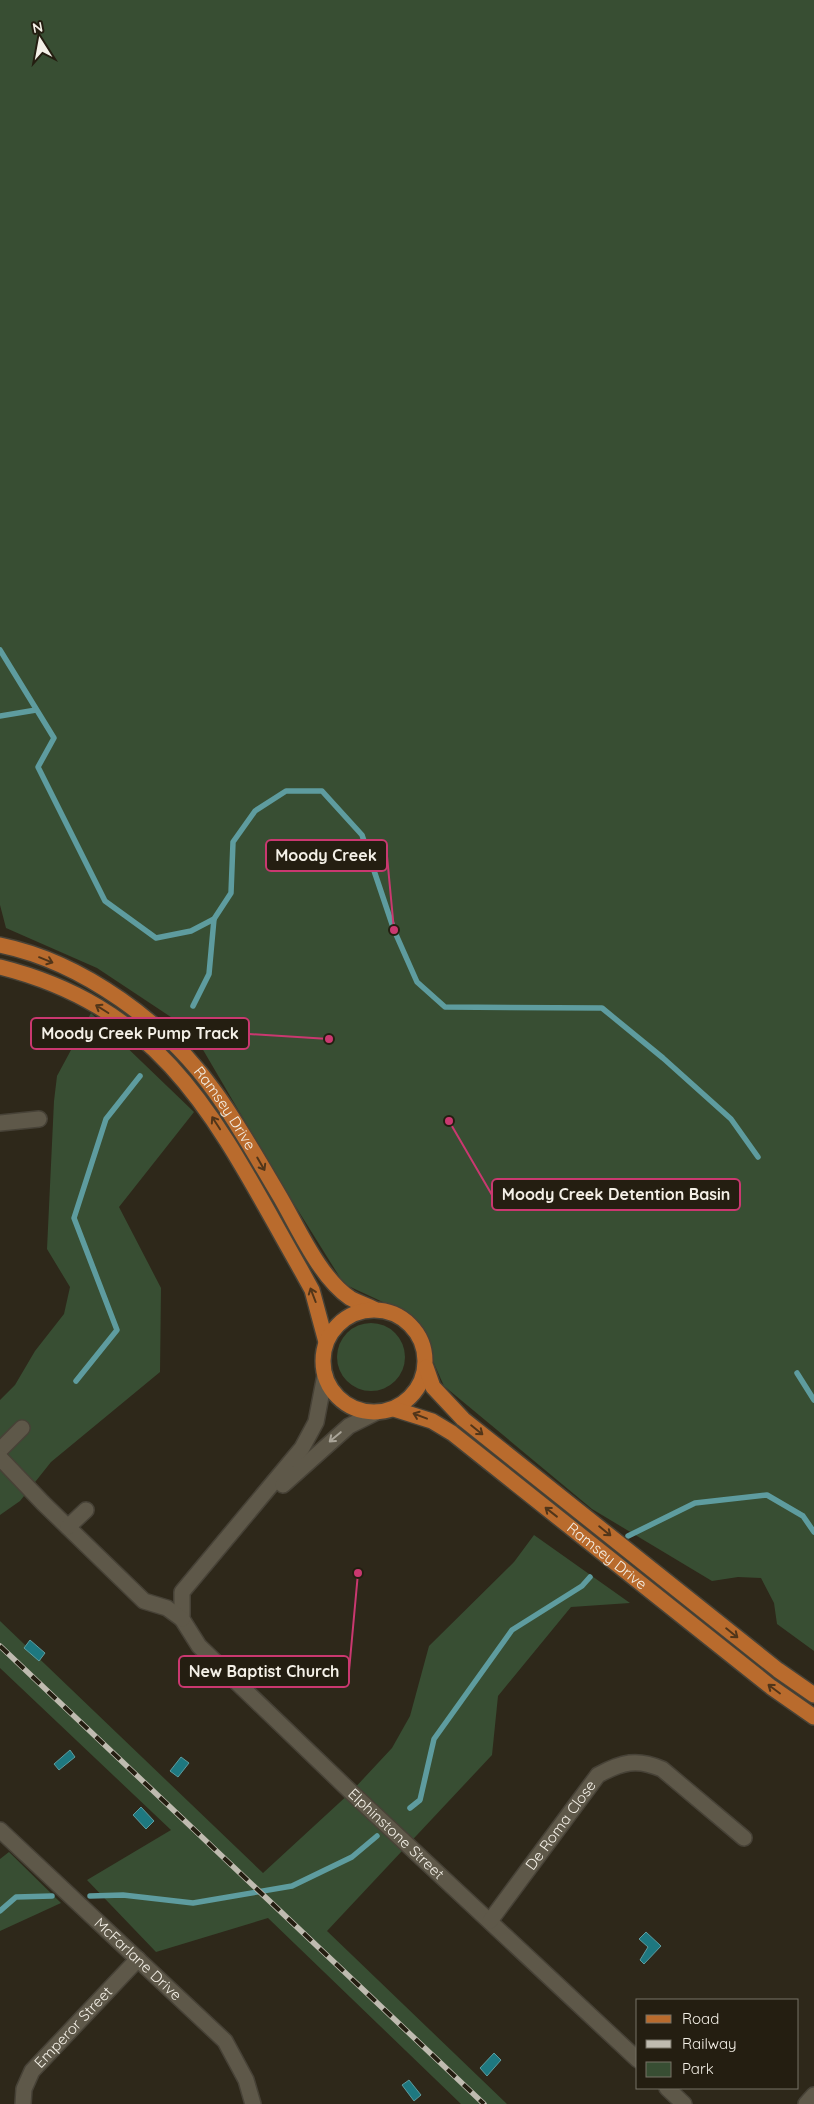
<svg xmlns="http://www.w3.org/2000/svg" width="814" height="2104" font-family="Quicksand,sans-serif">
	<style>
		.green { fill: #384e33 }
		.water { fill: #1e7880; stroke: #5e9c9f }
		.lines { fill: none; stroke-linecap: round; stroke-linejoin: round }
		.stream { stroke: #5e9c9f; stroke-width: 5.5 }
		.minor-casing { stroke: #474237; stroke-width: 18 }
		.major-casing { stroke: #474237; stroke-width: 18 }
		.minor { stroke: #5e5849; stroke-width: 15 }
		.major { stroke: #b96b2d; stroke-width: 15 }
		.rail-casing { stroke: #bfbbb0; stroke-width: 5.5 }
		.rail { stroke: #241e11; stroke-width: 4; stroke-dasharray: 11; stroke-linecap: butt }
		.oneway { stroke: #513519 }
		.oneway2 { stroke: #a9a498 }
		.labels { text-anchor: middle; stroke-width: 4; stroke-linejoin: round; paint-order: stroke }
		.street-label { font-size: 15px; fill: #f4f0e7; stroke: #241e11 }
		.leader { fill: none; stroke: #ca3870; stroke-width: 2 }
		.callout-dot { fill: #ca3870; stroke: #241e11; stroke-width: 2 }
		.callout { fill: #241e11; stroke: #ca3870; stroke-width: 2 }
		.callout-label { font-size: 16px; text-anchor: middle; font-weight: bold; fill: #f4f0e7 }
	</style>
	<rect width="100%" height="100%" fill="#2e281a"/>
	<!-- green -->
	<g class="green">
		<polygon points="0,0 814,0 814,1651 777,1624 774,1603 761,1578 738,1577 712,1581 592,1509 444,1386 413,1316 344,1284 281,1183 192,1031 97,968 6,928 0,905"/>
		<polygon points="91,1013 194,1112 119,1207 161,1288 160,1372 51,1462 20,1501 0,1515 0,1400 15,1385 35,1351 64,1314 70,1287 47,1249 54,1101 57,1076"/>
		<circle cx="371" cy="1357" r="34"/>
		<polygon points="534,1535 630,1603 571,1607 498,1696 492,1755 327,1931 507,2104 461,2104 268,1918 156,1952 87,1880 171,1830 0,1668 0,1621 263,1873 351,1792 392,1748 410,1716 429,1646 514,1562"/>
		<polygon points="9,1852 61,1903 0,1931 0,1859"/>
	</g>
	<!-- water -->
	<g class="water">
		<polygon points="30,1640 45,1653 39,1661 24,1648"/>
		<polygon points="70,1750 75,1757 59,1770 54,1764"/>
		<polygon points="181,1757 189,1763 178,1777 170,1771"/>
		<polygon points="141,1807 154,1821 146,1829 133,1815"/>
		<polygon points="646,1932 661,1946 644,1964 640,1960 648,1947 639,1939"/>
		<polygon points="494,2053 501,2060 487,2076 480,2068"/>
		<polygon points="409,2080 421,2095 414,2101 402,2085"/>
	</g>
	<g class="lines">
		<!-- stream -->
		<g class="stream">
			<polyline points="0,650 54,738 38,767 105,901 156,938 191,931 214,919 231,893 233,842 255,811 286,791 322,791 362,835 394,930 417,982 445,1007 602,1008 663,1058 731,1119 758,1157"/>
			<polyline points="0,716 36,710"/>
			<polyline points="193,1006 209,974 214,919"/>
			<polyline points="797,1373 814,1400"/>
			<polyline points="76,1381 117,1330 74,1218 106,1119 140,1076"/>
			<polyline points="628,1536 695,1503 767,1495 803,1516 814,1532"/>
			<polyline points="410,1808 420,1800 434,1739 512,1630 582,1586 590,1577"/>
			<polyline points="90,1896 123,1895 193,1903 292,1886 352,1857 377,1836"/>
			<polyline points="0,1911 16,1897 52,1896"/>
		</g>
		<!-- minor casing -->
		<g class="minor-casing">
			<g id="minor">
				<polyline points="0,1123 39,1119"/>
				<path id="s1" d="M325,1375L316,1422L302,1448L182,1592V1619L199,1646L351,1792L638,2060"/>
				<polyline points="0,1450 22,1428"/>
				<polyline points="0,1458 43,1503 144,1601 167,1608 182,1619"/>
				<polyline points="283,1485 349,1426 377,1412"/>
				<polyline points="68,1527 86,1510"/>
				<path id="s2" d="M0,1830L225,2041L246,2080L253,2104"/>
				<path id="s3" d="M490,1921L598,1775C622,1762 637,1758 662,1769L744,1838"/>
				<polyline points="667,2088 684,2104"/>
				<path id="s4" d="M23,2104L24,2089L32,2071L138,1959"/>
				<polyline points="806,2104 814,2095"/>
			</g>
		</g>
		<!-- major casing -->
		<g class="major-casing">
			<g id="major">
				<path id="s5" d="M0,945C83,962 167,1024 215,1092C239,1125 258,1160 279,1195C298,1227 319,1277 350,1298C357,1302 366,1305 374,1309"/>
				<path d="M0,967C171,1010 221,1130 301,1270L312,1290L326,1342"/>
				<circle cx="374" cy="1361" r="51"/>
				<polyline points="426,1367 433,1387 463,1419 778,1670 814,1695"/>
				<path id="s6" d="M394,1409L432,1421L452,1433L771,1687L814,1717"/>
			</g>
		</g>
		<!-- minor -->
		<use href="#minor" class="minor"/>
		<!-- major -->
		<use href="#major" class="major"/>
		<!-- rail casing -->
		<g class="rail-casing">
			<polyline id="rail" points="0,1646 484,2104"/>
		</g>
		<!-- rail -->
		<use href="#rail" class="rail"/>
	</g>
	<!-- one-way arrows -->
	<defs><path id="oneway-shaft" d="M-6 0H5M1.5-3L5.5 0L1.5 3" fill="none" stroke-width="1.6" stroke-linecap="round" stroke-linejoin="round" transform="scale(1.25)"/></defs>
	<g class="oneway">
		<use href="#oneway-shaft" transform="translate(46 960) rotate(22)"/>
		<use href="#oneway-shaft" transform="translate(102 1009) rotate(-148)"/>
		<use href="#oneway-shaft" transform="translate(216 1123) rotate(-123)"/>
		<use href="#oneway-shaft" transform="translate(261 1164) rotate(60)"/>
		<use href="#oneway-shaft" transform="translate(313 1295) rotate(-111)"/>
		<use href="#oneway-shaft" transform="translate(420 1416) rotate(-159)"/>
		<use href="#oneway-shaft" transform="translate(477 1430) rotate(39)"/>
		<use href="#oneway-shaft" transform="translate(551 1512) rotate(-142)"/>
		<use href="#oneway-shaft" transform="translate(605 1531) rotate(39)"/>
		<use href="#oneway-shaft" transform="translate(732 1633) rotate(39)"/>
		<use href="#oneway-shaft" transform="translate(774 1689) rotate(-143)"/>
	</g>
	<use class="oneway2" href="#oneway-shaft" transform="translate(335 1437) rotate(140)"/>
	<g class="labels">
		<!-- street labels -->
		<g class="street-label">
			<text dy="5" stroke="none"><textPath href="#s5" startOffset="285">Ramsey Drive</textPath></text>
			<text dy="5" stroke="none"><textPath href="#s6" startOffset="261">Ramsey Drive</textPath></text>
			<text dy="5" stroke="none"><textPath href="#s3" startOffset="119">De Roma Close</textPath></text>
			<text dy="5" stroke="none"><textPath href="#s1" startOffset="596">Elphinstone Street</textPath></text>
			<text dy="5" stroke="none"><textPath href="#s2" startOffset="189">McFarlane Drive</textPath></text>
			<text dy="5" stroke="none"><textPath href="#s4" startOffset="95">Emperor Street</textPath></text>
		</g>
	</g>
	<!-- callouts -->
	<path class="leader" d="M394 930L387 856M329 1039L249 1034M449 1121L492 1195M358 1573L349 1671"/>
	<g class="callout-dot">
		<circle cx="394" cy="930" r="5"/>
		<circle cx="329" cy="1039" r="5"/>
		<circle cx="449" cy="1121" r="5"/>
		<circle cx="358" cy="1573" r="5"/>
	</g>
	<g class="callout">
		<rect x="266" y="840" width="121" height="31" rx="5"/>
		<rect x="31" y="1018" width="218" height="31" rx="5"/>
		<rect x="492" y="1179" width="248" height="31" rx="5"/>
		<rect x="179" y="1656" width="170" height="31" rx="5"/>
	</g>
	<g class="callout-label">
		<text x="326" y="861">Moody Creek</text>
		<text x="140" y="1039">Moody Creek Pump Track</text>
		<text x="616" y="1200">Moody Creek Detention Basin</text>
		<text x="264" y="1677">New Baptist Church</text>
	</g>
	<!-- legend -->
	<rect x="636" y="1999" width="162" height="90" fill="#241e11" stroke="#777267"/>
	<rect x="646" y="2015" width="25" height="8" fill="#b96b2d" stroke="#777267"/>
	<text x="682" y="2024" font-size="15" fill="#f4f0e7">Road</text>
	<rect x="646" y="2040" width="25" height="8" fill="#bfbbb0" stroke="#777267"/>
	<text x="682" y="2049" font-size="15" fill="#f4f0e7">Railway</text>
	<rect x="646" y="2062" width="25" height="15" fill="#384e33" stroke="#777267"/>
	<text x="682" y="2074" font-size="15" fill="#f4f0e7">Park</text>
	<!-- north arrow -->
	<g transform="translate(40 40) rotate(349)" stroke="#241e11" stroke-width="4" paint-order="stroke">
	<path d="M0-4L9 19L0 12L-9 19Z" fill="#f4f0e7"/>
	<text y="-8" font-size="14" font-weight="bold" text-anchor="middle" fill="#f4f0e7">N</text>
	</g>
</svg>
